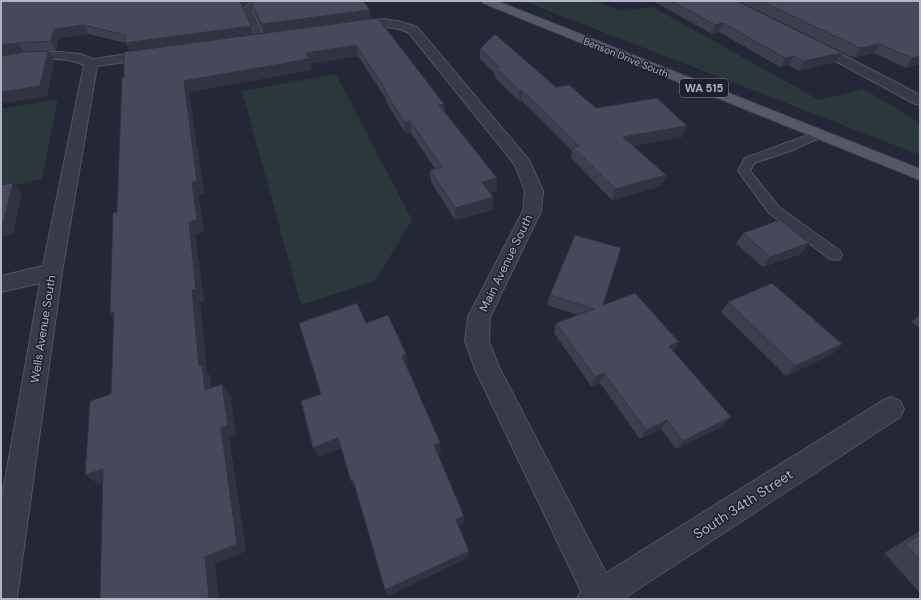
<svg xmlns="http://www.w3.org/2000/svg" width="921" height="600" font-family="'DM Sans',sans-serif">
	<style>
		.green { fill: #2a373b }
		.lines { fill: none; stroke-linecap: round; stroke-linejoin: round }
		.service-casing { stroke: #525462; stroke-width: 2 }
		.minor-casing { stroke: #525462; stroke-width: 2 }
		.primary-casing { stroke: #414350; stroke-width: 2 }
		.service { fill: #373a47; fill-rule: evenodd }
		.minor { fill: #373a47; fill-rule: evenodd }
		.primary { fill: #555867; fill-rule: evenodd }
		.wall { fill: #3c3f4e }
		.shaded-wall { fill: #313340 }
		.building { fill: #46495b; stroke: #313340 }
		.labels { text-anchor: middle; stroke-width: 3; stroke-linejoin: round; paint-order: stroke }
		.far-street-label { font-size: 10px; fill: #b2b4c3; stroke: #1d1f2c }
		.shield { fill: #1d1f2c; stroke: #858796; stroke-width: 1 }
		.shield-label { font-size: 11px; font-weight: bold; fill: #b2b4c3 }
		.street-label { font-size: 12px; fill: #b2b4c3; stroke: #1d1f2c }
		.near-street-label { font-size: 14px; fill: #b2b4c3; stroke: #1d1f2c }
	</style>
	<rect width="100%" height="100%" fill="#242736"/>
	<!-- green -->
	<g class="green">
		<polygon points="523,1 594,1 621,11 653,7 819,100 864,89 920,123 920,155"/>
		<polygon points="336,74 412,220 375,281 301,305 242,91"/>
		<polygon points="58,99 42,179 1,188 1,109"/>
	</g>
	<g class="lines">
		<!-- service casing -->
		<g class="service-casing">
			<g id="service">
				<polygon points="255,1 267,1 252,10 265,39 261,42 257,39 244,9 251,2"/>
				<polygon points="819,131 823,132 825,134 823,136 793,150 754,163 750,171 779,207 840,251 842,255 840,259 835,260 830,259 769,213 738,171 745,158"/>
			</g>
		</g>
		<!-- minor casing -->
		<g class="minor-casing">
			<g id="minor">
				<path d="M383,19L398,21L417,27L529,160L543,191L541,211L490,317L489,341L499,367L606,573L882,401L891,397L900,401L904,409L900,417L623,599H577L581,591L475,369L465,341L468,317L523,211L525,191L515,165L409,33C395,26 381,26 366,28C359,28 353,30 347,29L345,26L347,23L351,22Z"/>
				<polygon points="812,39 920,95 920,105 915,104 808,46 806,43 808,40"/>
				<path d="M155,50L160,51L161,54L160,57L97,66L62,272L17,597V599H1V503L40,283L1,292V276L43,266L84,65C59,53 27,61 1,65V57L37,52H61L80,54L93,59Z"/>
			</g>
		</g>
		<!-- primary casing -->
		<g class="primary-casing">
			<polygon id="primary" points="482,1 497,1 920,169 920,180 483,3"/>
		</g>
		<!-- service -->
		<use href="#service" class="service"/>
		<!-- minor -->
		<use href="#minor" class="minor"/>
		<!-- primary -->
		<use href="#primary" class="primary"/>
	</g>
	<!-- wall -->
	<g class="wall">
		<polygon points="1,1 243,8 254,35 264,33 254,11 251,2 371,19 444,104 445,112 497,178 497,191 490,193 493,197 493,210 455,220 431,182 430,170 435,169 411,133 406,134 386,102 386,99 358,56 310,64 312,70 189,92 204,193 198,194 204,232 195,234 204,301 200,302 207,373 210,376 211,388 222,384 230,395 236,435 229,438 246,551 215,564 103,483 99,484 111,394 114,318 110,313 117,212 124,77 130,51 126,43 88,34 59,38 56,51 40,52 54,61 47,96 25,53 1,55"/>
		<polygon points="653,1 737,1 842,53 836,62 799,71 789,65 780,67 719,32 712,34"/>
		<polygon points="739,1 920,1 920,64 906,68 874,53 854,58"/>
		<polygon points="480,49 596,108 682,137 633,146 666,175 662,186 612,200 571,158 572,151 521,100 519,101 495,78 495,74 480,59"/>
		<polygon points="743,233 809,243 801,254 763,267 736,244"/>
		<polygon points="550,295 603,305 674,351 723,426 676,449 661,429 640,439 600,383 591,386 554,333 556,323 578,315 547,305"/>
		<polygon points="728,302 842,344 832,354 786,376 721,312"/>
		<polygon points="920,314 920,328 911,322"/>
		<polygon points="920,531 920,593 884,553"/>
	</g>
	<!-- shaded-wall -->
	<g class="shaded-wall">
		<polygon points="240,1 250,1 243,9"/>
		<polygon points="370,10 371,19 264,34 262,24"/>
		<polygon points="723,23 719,32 712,34 715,25"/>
		<polygon points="83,25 88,34 59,38 56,51 51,41 54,29"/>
		<polygon points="251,26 254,35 130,52 125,43"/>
		<polygon points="18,43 24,53 1,55 1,45"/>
		<polygon points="880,44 874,53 854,58 860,48"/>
		<polygon points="356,45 358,56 310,64 312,70 189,92 204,193 198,194 204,232 195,234 204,301 200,302 207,373 210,376 213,401 205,390 199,366 192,290 189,222 192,182 184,81 306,53"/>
		<polygon points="48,51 54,61 47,96 1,104 1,92"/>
		<polygon points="842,53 836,62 799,71 804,61"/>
		<polygon points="793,56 789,65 780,67 785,58"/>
		<polygon points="920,56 920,64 906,68 912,58"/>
		<polygon points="522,90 521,100 519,101 520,91"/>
		<polygon points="444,104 445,116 439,105"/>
		<polygon points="410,121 411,133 406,134 404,122"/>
		<polygon points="687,126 682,137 620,148 623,137"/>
		<polygon points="666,175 662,186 612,200 615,189"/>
		<polygon points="497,178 497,191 482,195 482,182"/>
		<polygon points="13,183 22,193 13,234 1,237 1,224"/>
		<polygon points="493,197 493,210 455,220 455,208"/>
		<polygon points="809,243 801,254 763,267 770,257"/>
		<polygon points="114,312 120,325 110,313"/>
		<polygon points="679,342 673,352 669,346"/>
		<polygon points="842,344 832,354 786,376 795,366"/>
		<polygon points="406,354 408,365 404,367 402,356"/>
		<polygon points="604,373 600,383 591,386 595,377"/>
		<polygon points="222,384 230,395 236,435 229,438 246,551 215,564 219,599 209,599 205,557"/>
		<polygon points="731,417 723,426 676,449 683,441"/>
		<polygon points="667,420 661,429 640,439 646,430"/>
		<polygon points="338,438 342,448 318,457 313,448"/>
		<polygon points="440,442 441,452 435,455 434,445"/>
		<polygon points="103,469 116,478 99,484 85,475"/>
		<polygon points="353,480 357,488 355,489 351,481"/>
		<polygon points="464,516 464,524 456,528 456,520"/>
		<polygon points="469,551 468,558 388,596 385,590"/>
	</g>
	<!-- building -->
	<g class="building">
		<polygon points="1,1 240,1 251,26 125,43 126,35 83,25 54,29 51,41 18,43 1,45"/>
		<polygon points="252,1 363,1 370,10 262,24 251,2"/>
		<polygon points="671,1 737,1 842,53 804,61 793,56 785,58 723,23 715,25"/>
		<polygon points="761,1 920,1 920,56 912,58 880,44 860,48"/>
		<polygon points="378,18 444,104 439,105 497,178 482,182 493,197 455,208 430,170 442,167 410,121 404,122 385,91 386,90 356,45 306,53 309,59 184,81 197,181 192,182 197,220 189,222 196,289 192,290 199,366 202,365 205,390 222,384 228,425 221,428 237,544 205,557 209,599 100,599 103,469 85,475 90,401 111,394 114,312 110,313 113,213 117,212 122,77 124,77 124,52"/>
		<polygon points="495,34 556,87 569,85 596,108 657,98 687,126 623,137 666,175 615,189 573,147 579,146 522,90 520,91 496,68 499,67 480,49"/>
		<polygon points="48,51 40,86 1,92 1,56 26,52"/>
		<polygon points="13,183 3,223 1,224 1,185"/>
		<polygon points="780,220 809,243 770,257 743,233"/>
		<polygon points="575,235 621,248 603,305 635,293 679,342 669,346 731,417 683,441 667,420 646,430 604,373 595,377 556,323 594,309 550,295"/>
		<polygon points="772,283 842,344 795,366 728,302"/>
		<polygon points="357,303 366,323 388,315 406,354 402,356 440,442 434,445 464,516 456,520 469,551 385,590 353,480 351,481 338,438 313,448 301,401 321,394 299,323"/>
		<polygon points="920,535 920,560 905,544"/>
	</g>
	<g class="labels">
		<!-- far-street labels -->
		<g class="far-street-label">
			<text transform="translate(626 57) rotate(22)" y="4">Benson Drive South</text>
		</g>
		<!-- shield labels -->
		<rect class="shield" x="680" y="79" width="48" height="18" rx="3"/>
		<g class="shield-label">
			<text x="704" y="92">WA 515</text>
		</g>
		<!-- street labels -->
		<g class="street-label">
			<text transform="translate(506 263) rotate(-64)" y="4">Main Avenue South</text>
			<text transform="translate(43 329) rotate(-81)" y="4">Wells Avenue South</text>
		</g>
		<!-- near-street labels -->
		<g class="near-street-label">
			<text transform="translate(743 504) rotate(-33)" y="5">South 34th Street</text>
		</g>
	</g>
	<!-- border -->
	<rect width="921" height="600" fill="none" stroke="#b2b4c3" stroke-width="4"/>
</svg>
